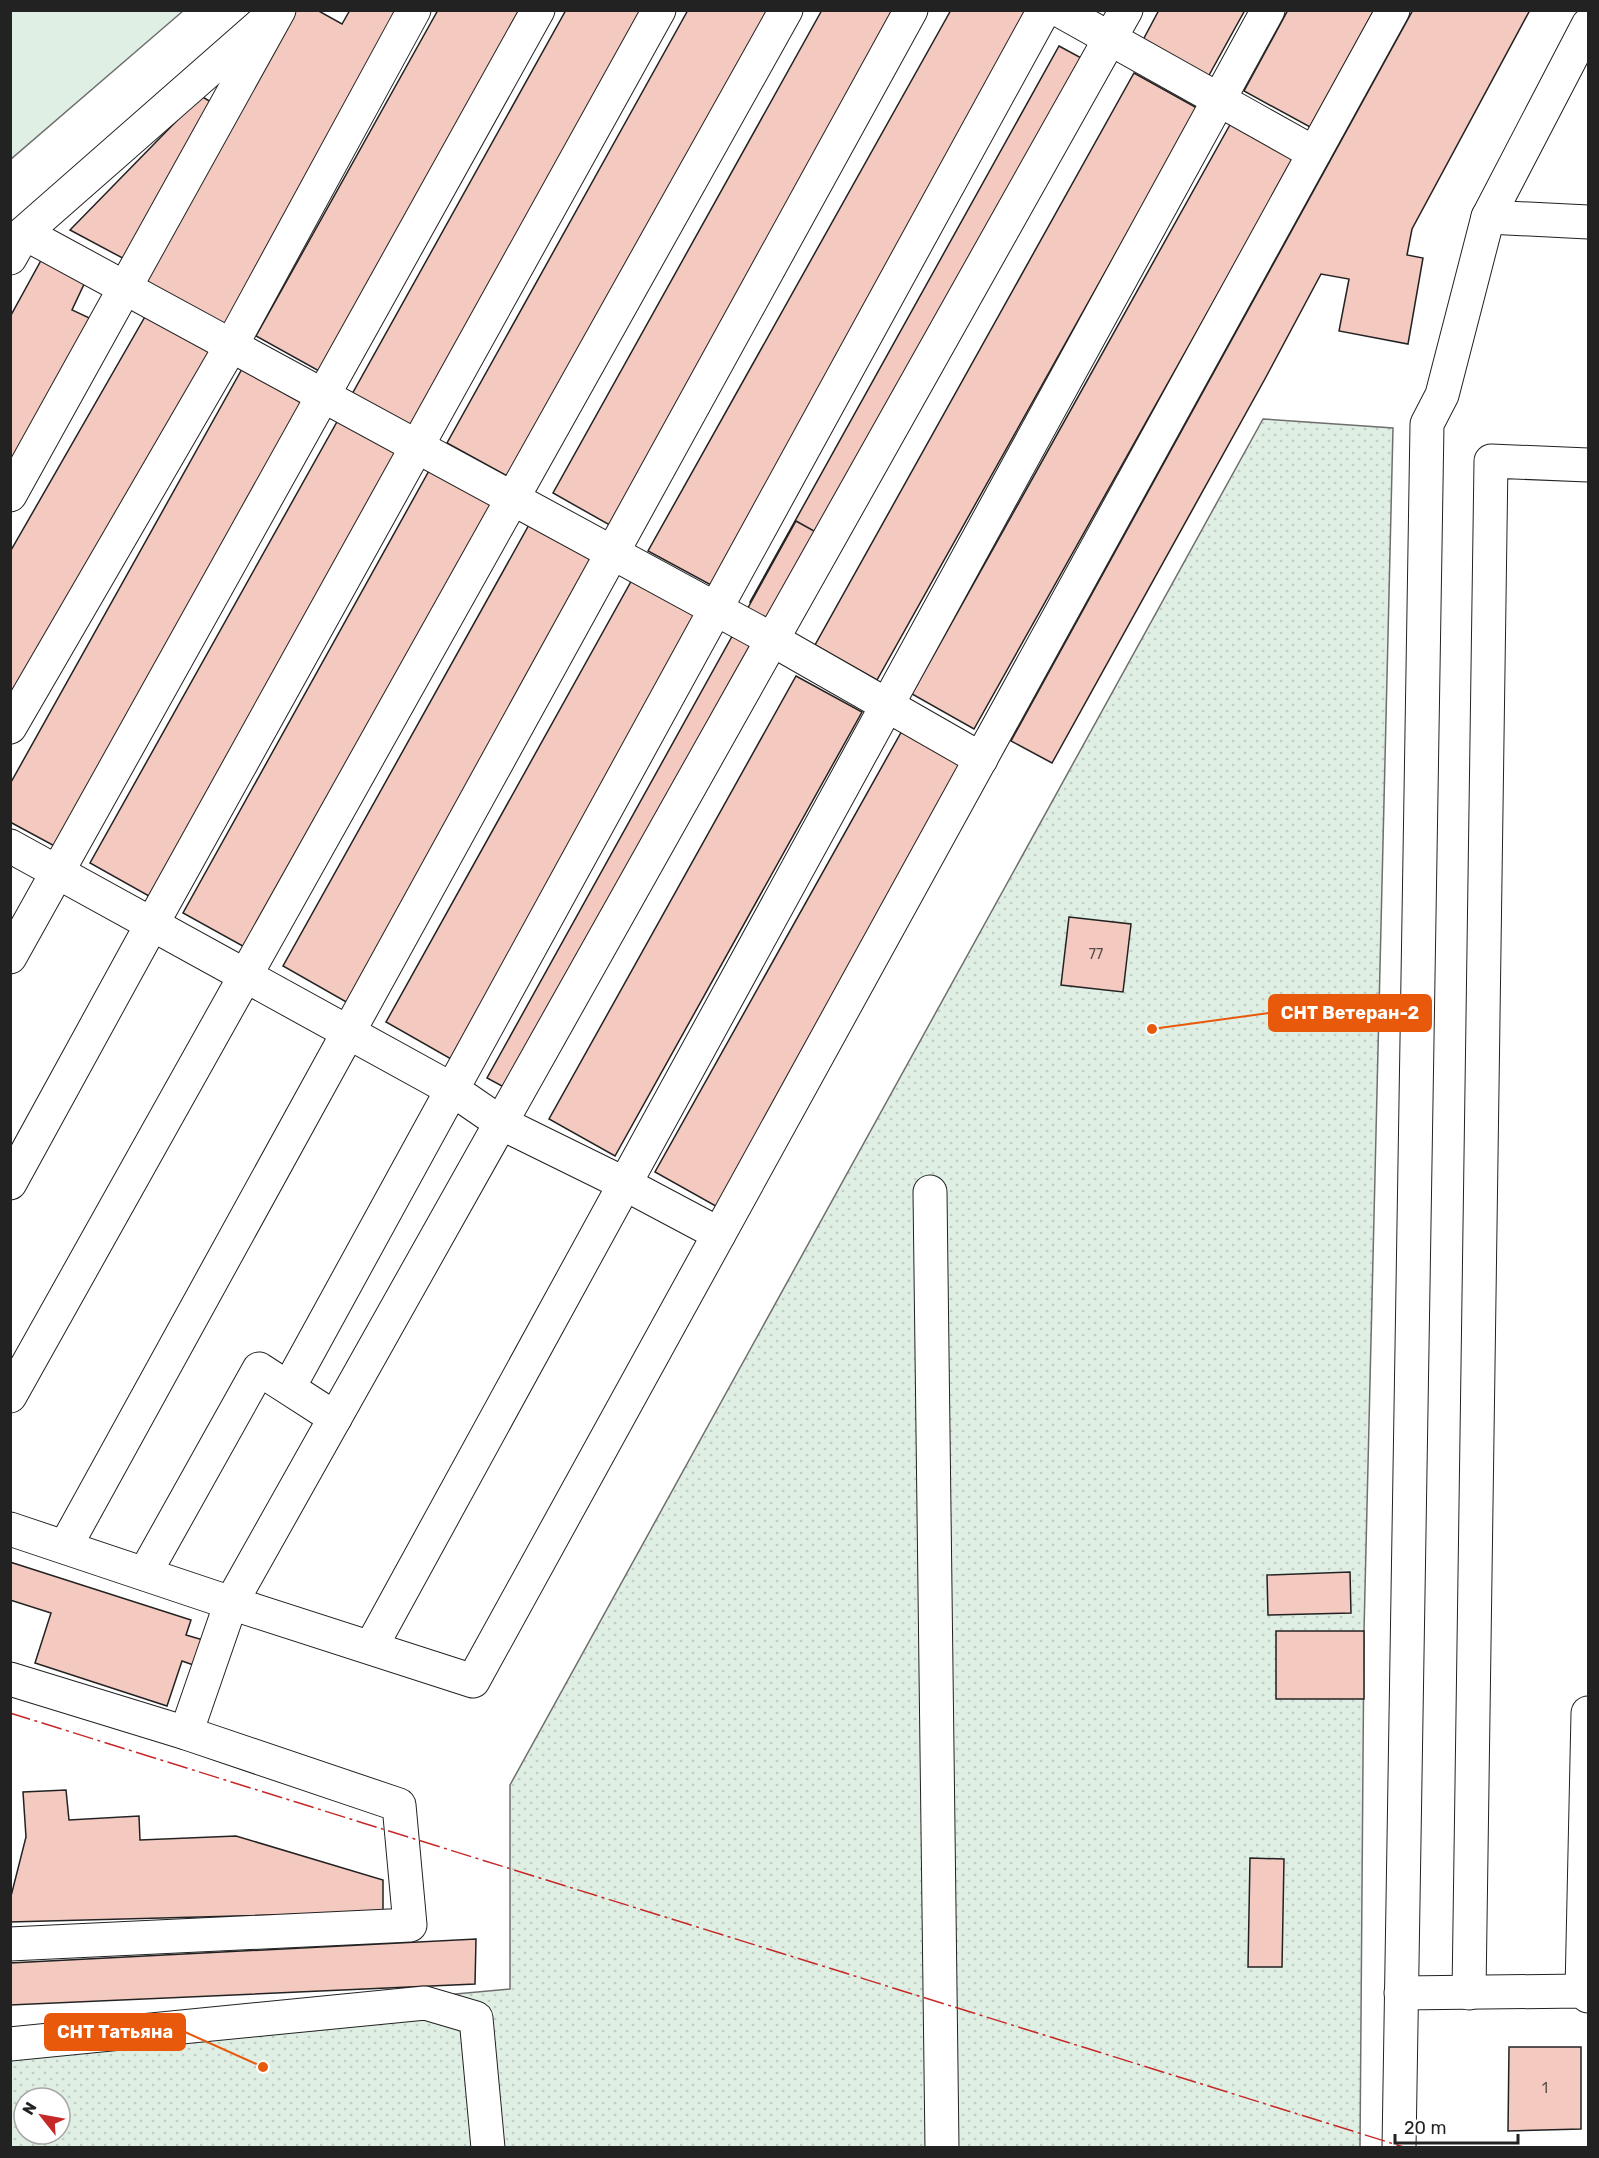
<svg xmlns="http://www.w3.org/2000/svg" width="1599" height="2158" font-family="Rubik,sans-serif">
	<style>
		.grass { fill: #e0efe3; stroke: #6f6f6f; stroke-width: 1.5 }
		.park { fill: url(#park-dots); stroke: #6f6f6f; stroke-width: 1.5; fill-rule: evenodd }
		.building { fill: #f3c9c0; stroke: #222; stroke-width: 1.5 }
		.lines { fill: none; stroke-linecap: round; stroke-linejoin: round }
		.minor-casing { stroke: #222; stroke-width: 35 }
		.minor { stroke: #fff; stroke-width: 33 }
		.power { stroke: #c62828; stroke-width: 1.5; stroke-dasharray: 21 4.5 3 4.5; stroke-linecap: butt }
		.labels { text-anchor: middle; stroke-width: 4.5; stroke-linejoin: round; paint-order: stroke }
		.number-label { font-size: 14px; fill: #564c4a }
		.leader { fill: none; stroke: #e8590c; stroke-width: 2 }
		.callout-dot { fill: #e8590c; stroke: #fff; stroke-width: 2 }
		.callout { fill: #e8590c; stroke: #e8590c; stroke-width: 2 }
		.callout-label { font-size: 18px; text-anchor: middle; font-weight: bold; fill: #fff }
	</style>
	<defs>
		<pattern id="park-dots" width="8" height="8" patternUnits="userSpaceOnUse" patternTransform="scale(1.5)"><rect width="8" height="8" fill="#e0efe3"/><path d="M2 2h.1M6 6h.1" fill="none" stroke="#c0cdc2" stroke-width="1.8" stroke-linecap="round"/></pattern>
	</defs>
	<rect width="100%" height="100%" fill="#fff"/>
	<!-- grass -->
	<polygon class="grass" points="11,10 183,10 183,11 11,159"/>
	<!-- park -->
	<path class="park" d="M1263,419L1393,428L1364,1631L1360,2147L11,2148V2035L510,1989V1785ZM24,2098H60V2134H24Z"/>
	<!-- building -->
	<g class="building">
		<polygon points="295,10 317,10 342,24 350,10 413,10 230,339 140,289"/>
		<polygon points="438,10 520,10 319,371 256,336"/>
		<polygon points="566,10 648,10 413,431 351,396"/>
		<polygon points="688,10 770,10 509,477 447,443"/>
		<polygon points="822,10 904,10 615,528 553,493"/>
		<polygon points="951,10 1024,10 1030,14 711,585 648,551"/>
		<polygon points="1159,10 1245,10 1208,77 1143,40"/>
		<polygon points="1288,10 1374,10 1310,127 1244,91"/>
		<polygon points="1413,10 1530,10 1412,229 1407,255 1423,258 1408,344 1339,331 1349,279 1321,274 1266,377 1052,763 1011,741"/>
		<polygon points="1059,46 1085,60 775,617 750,602"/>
		<polygon points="1134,73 1197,108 877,680 815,645"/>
		<polygon points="201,96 216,105 130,262 70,230"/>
		<polygon points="1231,123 1294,158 974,729 912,694"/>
		<polygon points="44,255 86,280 72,310 98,322 10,476 10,317"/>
		<polygon points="146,315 211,352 10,701 10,552"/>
		<polygon points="242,369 307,406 60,849 10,822 10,784"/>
		<polygon points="338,420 403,457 156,900 90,863"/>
		<polygon points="430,469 496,506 248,949 183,913"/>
		<polygon points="796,521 823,536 513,1092 487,1078"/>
		<polygon points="530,523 596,560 348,1003 283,966"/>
		<polygon points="633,578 699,615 451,1059 386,1022"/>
		<polygon points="796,676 862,712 615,1156 549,1119"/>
		<polygon points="903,729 969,766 721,1209 655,1172"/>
		<polygon points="1069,917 1131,924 1123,992 1061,985"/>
		<polygon points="10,1562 191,1620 186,1635 210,1642 202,1668 182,1661 167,1706 35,1663 51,1613 10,1600"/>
		<polygon points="1350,1572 1351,1613 1268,1615 1267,1575"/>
		<rect x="1276" y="1631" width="88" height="68"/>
		<polygon points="66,1790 69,1820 139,1816 140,1840 236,1836 383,1880 383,1912 10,1922 10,1900 26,1837 23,1792"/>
		<polygon points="1250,1858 1284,1859 1282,1967 1248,1967"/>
		<polygon points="476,1939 475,1984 10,2005 10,1963"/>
		<polygon points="1509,2047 1581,2047 1581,2129 1508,2131"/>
	</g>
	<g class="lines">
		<!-- minor casing -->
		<g class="minor-casing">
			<g id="minor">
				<polyline points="1059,10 1314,153"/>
				<polyline points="1488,217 1588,222"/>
				<polyline points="10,245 264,22"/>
				<polyline points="10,258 24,233 773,640 981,759"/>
				<polyline points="10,495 279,10"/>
				<polyline points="10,727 231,346 414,10"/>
				<polyline points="10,846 453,1090 501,1123 625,1184 719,1234"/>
				<polyline points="10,957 538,10"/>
				<polyline points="10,1183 152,924 659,10"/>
				<polyline points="930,1192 942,2148"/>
				<polyline points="289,1387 1044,10"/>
				<polyline points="10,1396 786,10"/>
				<polyline points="10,1529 231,1603 473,1681 1393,10"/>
				<polyline points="65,1547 911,10"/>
				<polyline points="145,1573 259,1369 335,1418"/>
				<polyline points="371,1647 1268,10"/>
				<polyline points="10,1679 186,1733 399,1805 410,1925 10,1944"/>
				<polyline points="186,1733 231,1603 1126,10"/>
				<polyline points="1582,1991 1588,1713"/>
				<polyline points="1401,1993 1582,1991 1588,1996"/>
				<polyline points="1469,1993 1491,461 1588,465"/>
				<polyline points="10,2044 425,2003 476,2018 488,2148"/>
				<polyline points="1399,2148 1427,424 1442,395 1488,217 1588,25"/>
			</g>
		</g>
		<!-- minor -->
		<use href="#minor" class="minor"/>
		<!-- power -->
		<polyline class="power" points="10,1713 1407,2148"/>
	</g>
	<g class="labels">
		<!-- number labels -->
		<g class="number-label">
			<text x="1096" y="959">77</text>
			<text x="1545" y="2093">1</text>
		</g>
	</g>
	<!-- callouts -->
	<path class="leader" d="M1152 1029L1269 1013M263 2067L185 2032"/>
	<g class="callout-dot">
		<circle cx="1152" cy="1029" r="6"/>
		<circle cx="263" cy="2067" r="6"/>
	</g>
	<g class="callout">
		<rect x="1269" y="995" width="162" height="36" rx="6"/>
		<rect x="45" y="2014" width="140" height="36" rx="6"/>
	</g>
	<g class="callout-label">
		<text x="1350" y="1019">СНТ Ветеран-2</text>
		<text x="115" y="2038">СНТ Татьяна</text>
	</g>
	<!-- border -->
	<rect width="1599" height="2158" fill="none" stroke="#222222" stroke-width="24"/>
	<!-- north arrow -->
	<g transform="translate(42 2116) rotate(301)"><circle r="28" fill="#ffffff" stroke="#a7a7a7" stroke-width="1.5"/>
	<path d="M0-4.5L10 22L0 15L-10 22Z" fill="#c62828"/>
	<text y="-9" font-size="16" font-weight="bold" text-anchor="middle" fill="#222222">N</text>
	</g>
	<!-- scale -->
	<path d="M1395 2134v9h123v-9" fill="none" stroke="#222222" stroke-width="3"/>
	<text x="1404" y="2134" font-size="18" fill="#222222" stroke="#ffffff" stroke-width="4.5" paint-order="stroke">20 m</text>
</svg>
